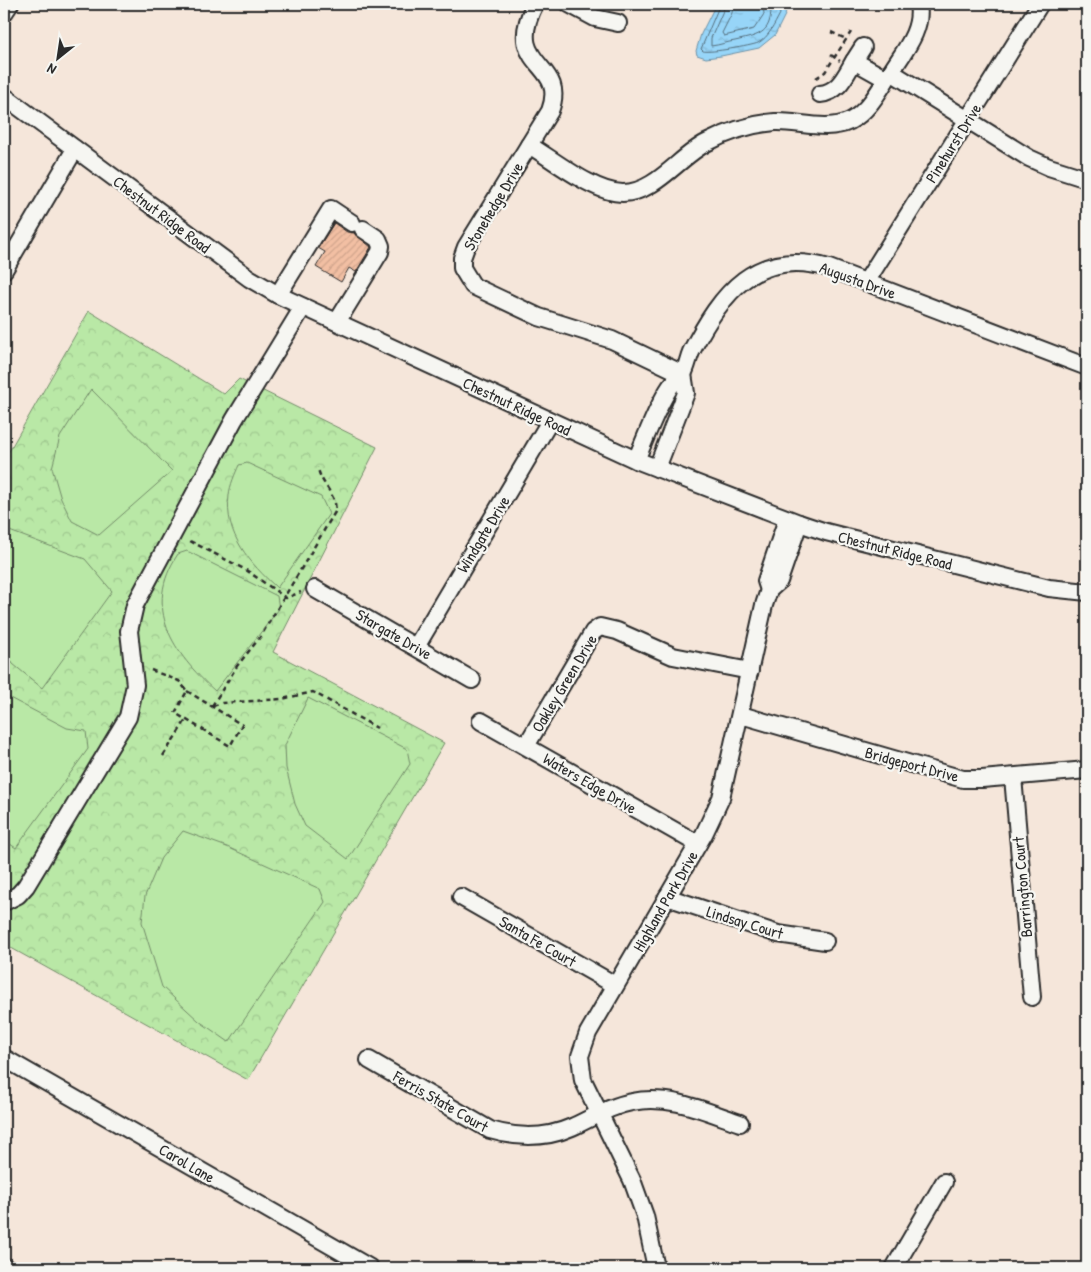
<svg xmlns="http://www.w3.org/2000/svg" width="1091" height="1272" font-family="'Patrick Hand',sans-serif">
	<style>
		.park { fill: url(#park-crowns); stroke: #728a68 }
		.pitch { fill: #b9e8a6; stroke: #728a68 }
		.water { fill: url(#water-ripples); stroke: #6c91a6 }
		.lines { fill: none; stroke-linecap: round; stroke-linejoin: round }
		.shore { stroke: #566f7d; stroke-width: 1 }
		.building { fill: url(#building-hatch); stroke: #2b2b2b }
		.minor-casing { stroke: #2b2b2b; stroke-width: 20 }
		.path { stroke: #2b2b2b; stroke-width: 2.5; stroke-dasharray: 5 4; stroke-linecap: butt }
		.minor { stroke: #f6f6f2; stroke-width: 16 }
		.labels { text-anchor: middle; stroke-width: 4.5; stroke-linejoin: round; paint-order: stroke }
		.street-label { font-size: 16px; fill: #2b2b2b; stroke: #f6f6f2 }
	</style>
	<defs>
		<pattern id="park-crowns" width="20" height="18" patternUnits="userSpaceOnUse" patternTransform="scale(1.25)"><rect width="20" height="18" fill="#b9e8a6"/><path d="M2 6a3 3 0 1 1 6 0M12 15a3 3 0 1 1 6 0" fill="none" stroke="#9fc78f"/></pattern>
		<pattern id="water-ripples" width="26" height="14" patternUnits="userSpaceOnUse" patternTransform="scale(1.25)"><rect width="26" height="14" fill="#97d5f8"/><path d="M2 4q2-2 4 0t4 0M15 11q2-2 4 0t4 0" fill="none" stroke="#82b7d5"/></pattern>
		<pattern id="building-hatch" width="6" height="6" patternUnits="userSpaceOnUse" patternTransform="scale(1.25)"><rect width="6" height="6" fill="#f2bfa3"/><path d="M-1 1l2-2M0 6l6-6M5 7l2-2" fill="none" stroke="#d0a48c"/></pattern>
	</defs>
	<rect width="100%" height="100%" fill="#f5e6da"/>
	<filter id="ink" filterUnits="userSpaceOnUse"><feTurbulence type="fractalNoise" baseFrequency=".02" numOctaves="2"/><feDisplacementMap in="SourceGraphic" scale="10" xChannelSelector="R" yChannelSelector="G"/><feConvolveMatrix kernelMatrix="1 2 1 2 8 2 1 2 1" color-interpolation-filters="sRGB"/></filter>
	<g filter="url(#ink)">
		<!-- park -->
		<polygon class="park" points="89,311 224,394 239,379 377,447 273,652 444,743 248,1080 4,944 4,460"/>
		<!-- pitch -->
		<g class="pitch">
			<polygon points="91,389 172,471 99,535 72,521 61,499 52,468 60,437"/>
			<path d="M247,463L321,497L329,514L277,588C250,563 224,535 229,495C230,485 235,474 239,465Z"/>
			<polygon points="4,529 85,559 112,591 42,688 13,664 4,649"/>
			<path d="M187,551L277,596L279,609L215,691C173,653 142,608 178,554Z"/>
			<polygon points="4,695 67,728 86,731 88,749 16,848 4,840"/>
			<polygon points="308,698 407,749 410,764 348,859 305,826 295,804 286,768 285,745"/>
			<polygon points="183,831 227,847 320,889 325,902 229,1042 199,1021 162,987 142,922 145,896 161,858"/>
		</g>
		<!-- water -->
		<polygon class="water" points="716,4 780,4 786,13 775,35 759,48 721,56 706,58 697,55 696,51 701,34"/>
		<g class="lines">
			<!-- shore -->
			<g class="shore">
				<path d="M720,4L701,49L703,51C710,53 751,46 758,43C769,37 774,25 780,14L777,4"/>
				<path d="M726,4L711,38V46C720,45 727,42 735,41C761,35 772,33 771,4"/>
				<polyline points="733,4 732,13 722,33 724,36 754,29 764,14 763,4"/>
			</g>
		</g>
		<!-- building -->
		<polygon class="building" points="334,223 347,232 354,233 371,247 356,272 349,268 341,282 316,267 325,252 318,248"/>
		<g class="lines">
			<!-- minor casing -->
			<g class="minor-casing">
				<g id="minor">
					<path d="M535,4C502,69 569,61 550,111L466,247L462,258V268L473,286L539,317L612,340L683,374"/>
					<polyline points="569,4 595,18 618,23"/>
					<path d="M918,4C923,30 904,51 891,72L1029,158L1049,167L1087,179"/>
					<polyline points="4,13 10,4"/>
					<polyline points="863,47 854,61 886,79"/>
					<path d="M820,94C839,92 845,76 854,61"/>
					<polyline points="4,96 249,278 278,295 636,460 799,523 826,532 1049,588 1087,592"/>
					<path d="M529,145C554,160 594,193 623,193C655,193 679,157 706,143C727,132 751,124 775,122C798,121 827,132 850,121C869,111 880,89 891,72"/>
					<polyline points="4,270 75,149"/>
					<polyline points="866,282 1040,4"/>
					<polyline points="278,295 331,209 352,223"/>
					<polyline points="337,322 380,252 381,246 378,239 363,229"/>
					<path d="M636,460C646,438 656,408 670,387C673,382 680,379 683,374C687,367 688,359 691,352C721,293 756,247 829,268L1087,367"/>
					<polyline points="657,468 686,393 683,374"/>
					<polyline points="315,589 472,680"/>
					<polyline points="769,590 766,581 787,519"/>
					<polyline points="416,647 550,421"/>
					<polyline points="741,715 963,779 982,779 1087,770"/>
					<polyline points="481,721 698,844"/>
					<polyline points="526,746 593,632 600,627 617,631 673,656 750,671"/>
					<polyline points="1013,777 1032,997"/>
					<polyline points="461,897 615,985"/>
					<polyline points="667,897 778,934 825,941"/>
					<polyline points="4,902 18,895 26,886 128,717 135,685 129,631 135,605 234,420 303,307"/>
					<polyline points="4,1058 370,1268"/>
					<path d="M369,1060L490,1130C517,1138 545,1139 572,1127C592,1118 610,1106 632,1102C669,1094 705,1111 740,1123"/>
					<polyline points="4,1267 6,1268"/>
					<polyline points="656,1268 645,1216 632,1180 583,1080 580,1056 588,1033 704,834 721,798 764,605 769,590 779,581 799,523"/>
					<polyline points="894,1268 944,1182"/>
				</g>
			</g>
			<!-- path -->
			<g class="path">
				<polyline points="831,32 846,39"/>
				<polyline points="831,55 840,61"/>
				<polyline points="816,78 825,72 851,32"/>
				<polyline points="190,541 246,570 286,598 301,592"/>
				<polyline points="151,670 179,681 187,691"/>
				<polygon points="187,691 242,725 230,746 175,713"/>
				<path d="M212,706L237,666L261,636L335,512C339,496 319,483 318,467"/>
				<polyline points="213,706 222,703 282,699 313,692 377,728"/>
				<polyline points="163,756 186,720"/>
			</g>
			<!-- minor -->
			<use href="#minor" class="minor"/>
		</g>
	</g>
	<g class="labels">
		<!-- street labels -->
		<g class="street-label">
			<text transform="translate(953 143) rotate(-58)" y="6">Pinehurst Drive</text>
			<text transform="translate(493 206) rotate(-59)" y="6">Stonehedge Drive</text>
			<text transform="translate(162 214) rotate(37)" y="6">Chestnut Ridge Road</text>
			<text transform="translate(858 280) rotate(20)" y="6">Augusta Drive</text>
			<text transform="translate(517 406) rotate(25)" y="6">Chestnut Ridge Road</text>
			<text transform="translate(483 534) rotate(-59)" y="6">Windgate Drive</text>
			<text transform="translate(895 550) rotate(14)" y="6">Chestnut Ridge Road</text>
			<text transform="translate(394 634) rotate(30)" y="6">Stargate Drive</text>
			<text transform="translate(564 683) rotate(-59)" y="6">Oakley Green Drive</text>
			<text transform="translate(912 764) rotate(15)" y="6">Bridgeport Drive</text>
			<text transform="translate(590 783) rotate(30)" y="6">Waters Edge Drive</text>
			<text transform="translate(1022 887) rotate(-95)" y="6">Barrington Court</text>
			<text transform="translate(665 901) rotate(-60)" y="6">Highland Park Drive</text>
			<text transform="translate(745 922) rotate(17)" y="6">Lindsay Court</text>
			<text transform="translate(538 941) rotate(30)" y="6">Santa Fe Court</text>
			<text transform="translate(441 1101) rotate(30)" y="6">Ferris State Court</text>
			<text transform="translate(187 1163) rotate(30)" y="6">Carol Lane</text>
		</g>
	</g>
	<!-- margin -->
	<rect width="1091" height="1272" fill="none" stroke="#f6f6f2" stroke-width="20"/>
	<rect x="10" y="10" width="1071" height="1252" fill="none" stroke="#2b2b2b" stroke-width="2" filter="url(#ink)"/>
	<!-- north arrow -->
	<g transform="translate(58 58) rotate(210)" stroke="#f6f6f2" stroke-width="4" paint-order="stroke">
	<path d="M0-4L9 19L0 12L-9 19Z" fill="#2b2b2b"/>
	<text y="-8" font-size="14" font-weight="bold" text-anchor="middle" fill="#2b2b2b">N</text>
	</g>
</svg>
